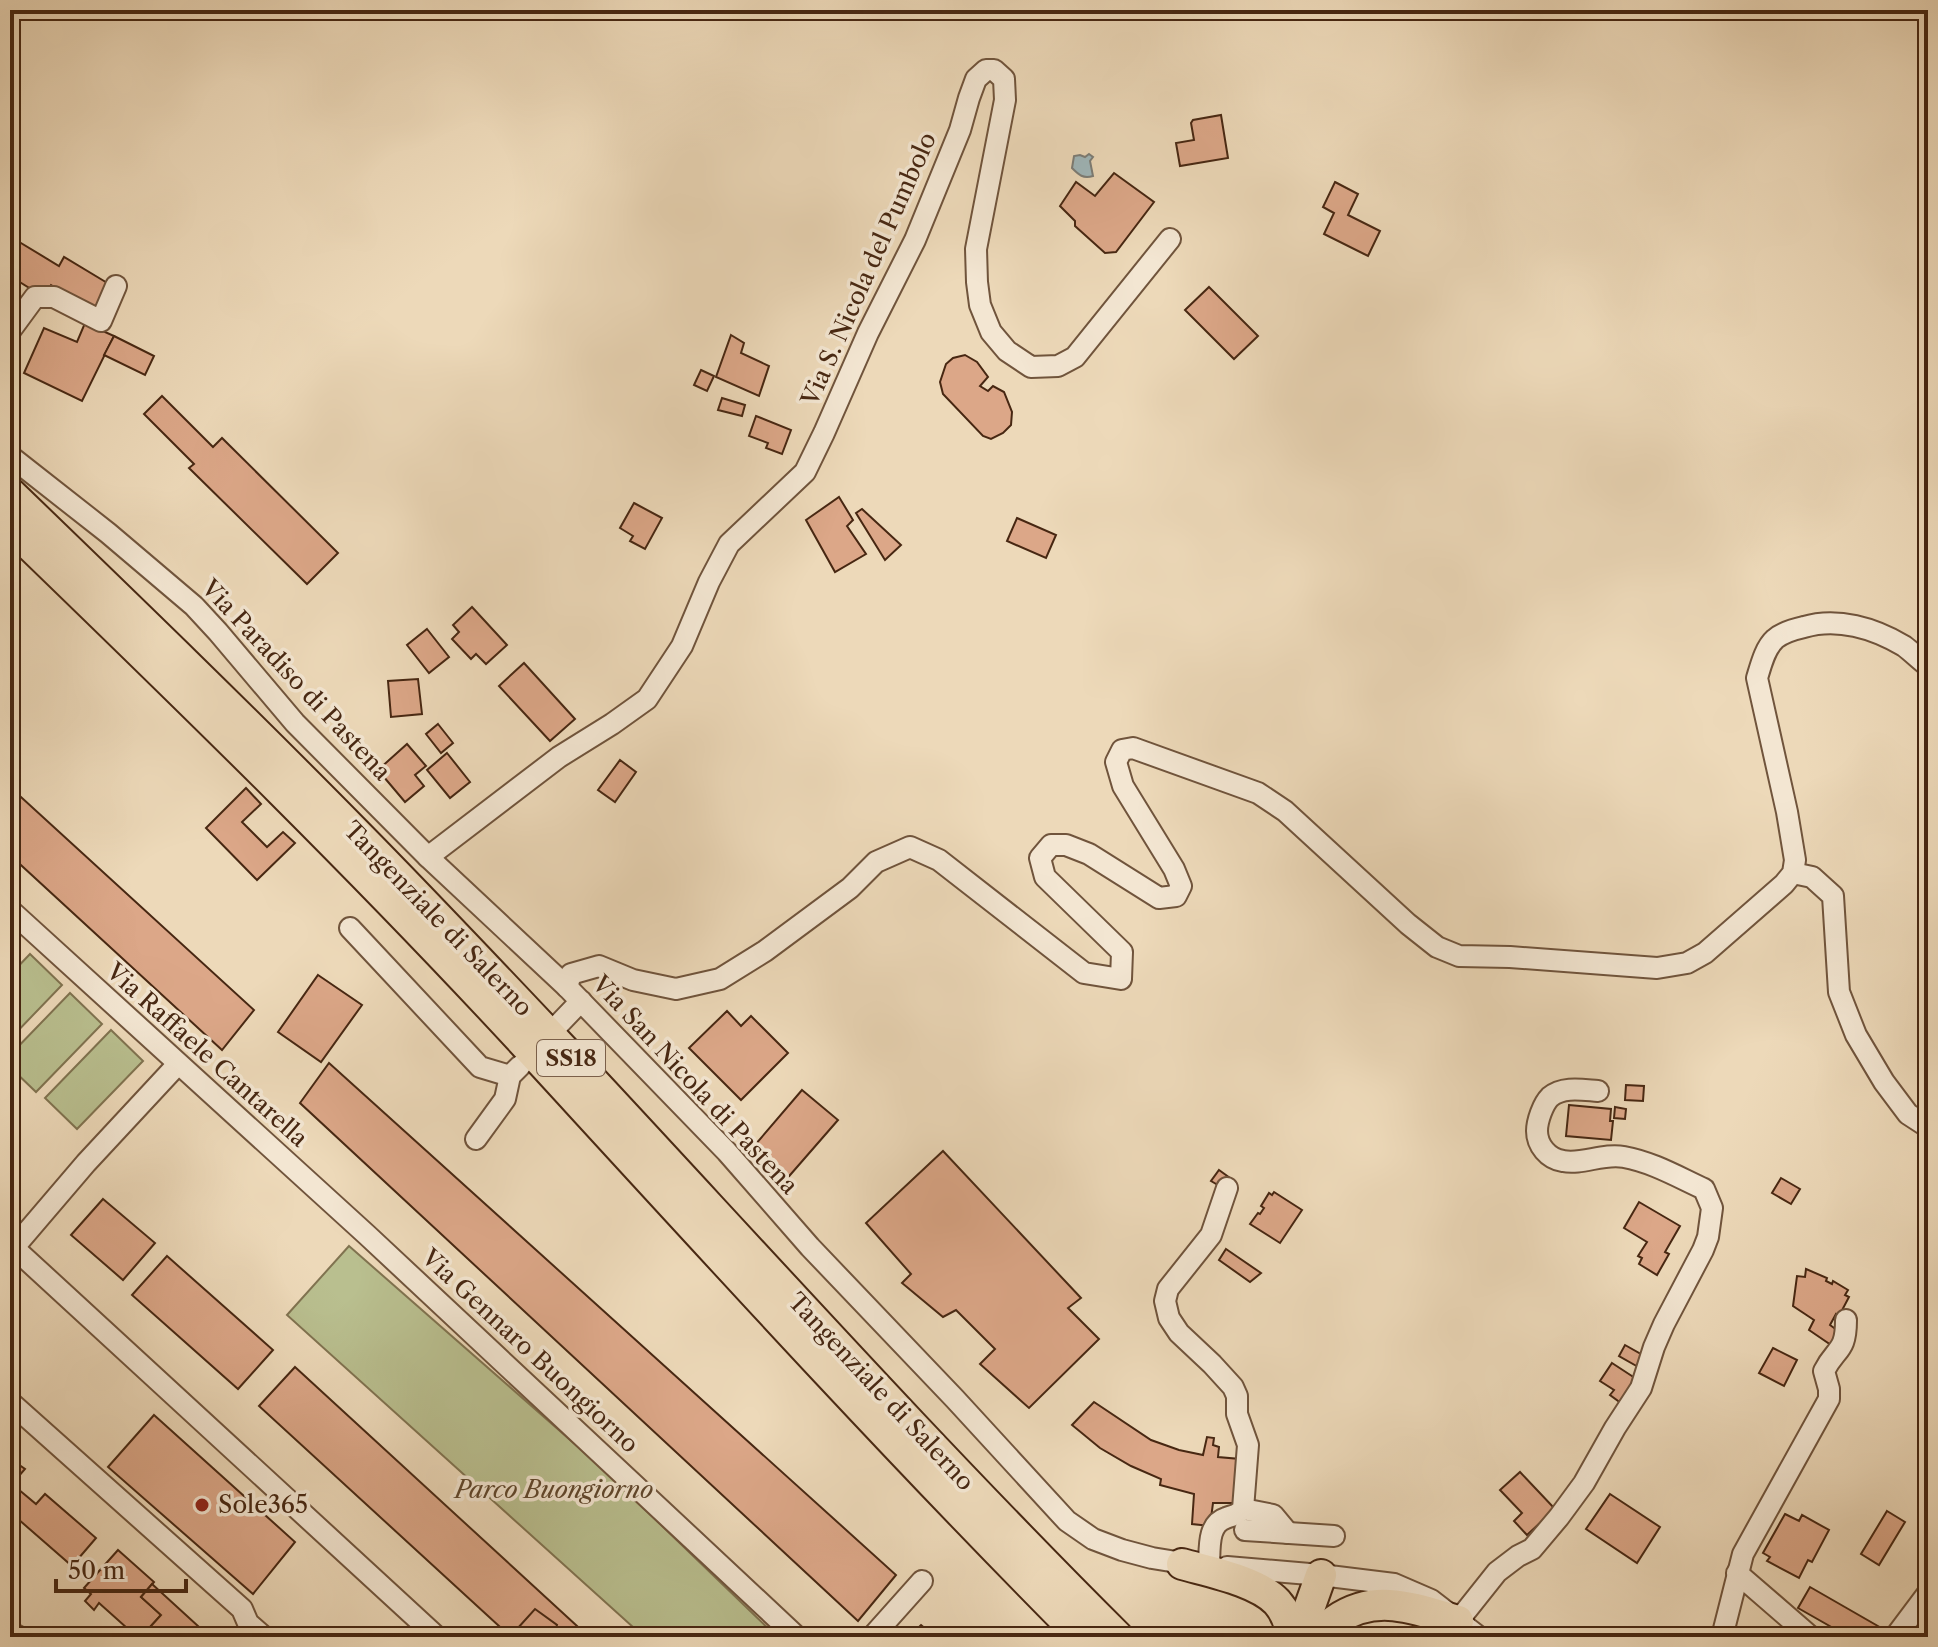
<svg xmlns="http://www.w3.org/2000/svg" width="1938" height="1647" font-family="'Libre Caslon Text',serif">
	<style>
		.green { fill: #b9bf8f; stroke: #807350; stroke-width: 2 }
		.water { fill: #9fb7bb; stroke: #7c7d77; stroke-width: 2 }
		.building { fill: #dca788; stroke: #472712; stroke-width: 2 }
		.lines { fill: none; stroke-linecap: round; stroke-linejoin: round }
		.minor-casing { stroke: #70543c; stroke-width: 24 }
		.highway-casing { stroke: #472712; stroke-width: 34 }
		.minor { stroke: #f3e6d2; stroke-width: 20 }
		.highway { stroke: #edd9b9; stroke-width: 30 }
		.poi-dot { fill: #8f2418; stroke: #f3e6d2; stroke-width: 3 }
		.labels { text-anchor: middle; stroke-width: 7; stroke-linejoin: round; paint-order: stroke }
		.shield { fill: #f3e6d2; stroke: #7b604c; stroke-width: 2 }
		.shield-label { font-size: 22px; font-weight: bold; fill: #472712 }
		.street-label { font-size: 24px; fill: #472712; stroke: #f3e6d2 }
		.park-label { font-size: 24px; font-style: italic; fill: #5e452b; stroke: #f3e6d2 }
		.poi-label { font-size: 24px; fill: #472712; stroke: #f3e6d2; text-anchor: start }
	</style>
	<rect width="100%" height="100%" fill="#edd9b9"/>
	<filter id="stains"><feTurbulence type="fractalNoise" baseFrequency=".0025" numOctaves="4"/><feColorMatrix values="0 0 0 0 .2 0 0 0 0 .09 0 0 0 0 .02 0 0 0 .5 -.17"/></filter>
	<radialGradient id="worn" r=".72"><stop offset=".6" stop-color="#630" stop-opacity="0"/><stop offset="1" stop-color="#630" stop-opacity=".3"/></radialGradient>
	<!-- green -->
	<g class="green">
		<polygon points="30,954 62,985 10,1039 10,975"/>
		<polygon points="70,993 102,1024 36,1092 10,1067 10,1055"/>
		<polygon points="111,1030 143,1061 77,1129 45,1098"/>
		<polygon points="349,1246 601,1467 777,1637 644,1637 287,1315"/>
	</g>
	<!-- water -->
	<path class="water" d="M1089,154L1093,157L1090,161L1093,176C1083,179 1079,175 1072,168L1074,156L1080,155L1085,157Z"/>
	<!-- building -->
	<g class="building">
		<polygon points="1221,115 1228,158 1180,166 1176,143 1194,140 1191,123 1193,120"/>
		<polygon points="1114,173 1154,202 1116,252 1105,253 1075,226 1075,221 1060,206 1076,182 1095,196"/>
		<polygon points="1335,182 1358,194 1348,215 1380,231 1368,256 1324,234 1334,213 1323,207"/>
		<polygon points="11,237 59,266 64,257 109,284 94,310 51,285 44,297 10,276"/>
		<polygon points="1209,287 1258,336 1234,359 1185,310"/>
		<polygon points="85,323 114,336 82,401 24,373 44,328 77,342"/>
		<polygon points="731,335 744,343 741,353 769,366 759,396 716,377"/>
		<polygon points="114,336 154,356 145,375 104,355"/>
		<polygon points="965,355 977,362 988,377 980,386 988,391 993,386 1004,392 1012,412 1011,425 1003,433 991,439 983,436 943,394 940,382 946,364 953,358"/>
		<polygon points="701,370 714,376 707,391 694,385"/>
		<polygon points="162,396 213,447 222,438 338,553 307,584 189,468 194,464 144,414"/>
		<polygon points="722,398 745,405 742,416 718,410"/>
		<polygon points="756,416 791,430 782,454 766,448 768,443 749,436"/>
		<polygon points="839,497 853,520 847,526 866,554 835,572 806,520"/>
		<polygon points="634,503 662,518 645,549 630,541 633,536 620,528"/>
		<polygon points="862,509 901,545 885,560 856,513"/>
		<polygon points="1017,518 1056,535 1046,558 1007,541"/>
		<polygon points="472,607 507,645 486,664 476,654 471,659 452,639 459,632 453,625"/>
		<polygon points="427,629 449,657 429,673 407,645"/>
		<polygon points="524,663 575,719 550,741 499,686"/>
		<polygon points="418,679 422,714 391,717 388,681"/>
		<polygon points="438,724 453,743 441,753 426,734"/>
		<polygon points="407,744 426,766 415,775 424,786 405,802 378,770"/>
		<polygon points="447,753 470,782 450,798 427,770"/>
		<polygon points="620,760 636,772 615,802 598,790"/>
		<polygon points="10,787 254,1010 222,1050 10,855"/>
		<polygon points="246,788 261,804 242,822 267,847 283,832 295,843 257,880 206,828"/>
		<polygon points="318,975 362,1005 321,1062 278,1032"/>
		<polygon points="727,1011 741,1026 751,1016 788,1053 741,1100 689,1048"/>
		<polygon points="329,1063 896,1575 858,1621 300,1103"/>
		<polygon points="1626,1085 1644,1086 1643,1101 1625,1100"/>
		<polygon points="802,1090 838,1120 784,1182 749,1152"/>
		<polygon points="1569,1105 1611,1109 1610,1121 1613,1121 1611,1140 1566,1136"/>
		<polygon points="1615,1107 1626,1109 1625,1119 1614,1118"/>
		<polygon points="943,1151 1081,1298 1068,1308 1099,1339 1029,1408 980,1364 995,1349 956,1310 943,1317 902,1283 911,1274 866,1223"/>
		<polygon points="1219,1170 1230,1178 1223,1188 1211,1181"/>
		<polygon points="1781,1178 1800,1189 1791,1204 1772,1193"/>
		<polygon points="1274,1192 1302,1210 1280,1243 1250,1224 1258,1213 1260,1214 1264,1208 1261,1206 1269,1193 1272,1195"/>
		<polygon points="103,1199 155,1243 123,1280 71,1235"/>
		<polygon points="1639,1202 1680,1226 1665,1252 1669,1254 1657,1275 1639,1264 1642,1258 1638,1256 1647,1242 1624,1228"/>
		<polygon points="1226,1249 1261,1273 1250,1282 1219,1260"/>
		<polygon points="167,1256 273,1350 238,1389 132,1295"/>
		<polygon points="1806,1269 1827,1278 1826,1281 1832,1284 1833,1281 1848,1290 1845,1295 1849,1297 1839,1316 1836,1314 1830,1325 1841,1333 1834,1347 1809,1330 1814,1320 1793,1306 1797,1276 1805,1277"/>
		<polygon points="1625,1345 1646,1357 1640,1368 1619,1356"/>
		<polygon points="1773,1348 1797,1360 1784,1386 1759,1373"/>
		<polygon points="1612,1363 1641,1382 1625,1406 1610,1395 1614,1390 1600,1381"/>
		<polygon points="295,1367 589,1637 511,1637 259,1406"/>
		<polygon points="1094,1402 1151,1440 1179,1450 1203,1455 1207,1437 1214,1438 1213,1445 1219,1447 1218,1457 1240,1459 1236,1503 1213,1503 1210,1526 1192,1524 1194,1494 1160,1485 1161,1479 1131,1466 1100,1448 1072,1425"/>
		<polygon points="154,1415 295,1542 253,1594 108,1467"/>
		<polygon points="15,1462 25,1469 12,1484 36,1504 45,1494 96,1538 72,1566 10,1512 10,1468"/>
		<polygon points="1520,1472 1555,1509 1527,1535 1514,1521 1522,1513 1500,1490"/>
		<polygon points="1610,1494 1660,1527 1637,1563 1586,1529"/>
		<polygon points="1887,1511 1905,1522 1879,1565 1861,1554"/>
		<polygon points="1785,1514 1799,1521 1802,1515 1829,1530 1812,1562 1808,1560 1799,1578 1767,1561 1770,1557 1763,1553"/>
		<polygon points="118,1550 154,1582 141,1597 161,1615 141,1637 137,1637 99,1603 94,1610 85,1601 91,1594 84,1588"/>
		<polygon points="152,1584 210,1637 141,1637 161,1615 141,1597"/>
		<polygon points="1810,1587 1890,1633 1887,1637 1849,1637 1798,1608"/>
		<polygon points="535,1609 557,1625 555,1631 563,1637 526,1637 517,1629"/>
		<polygon points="921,1625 935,1637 909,1637"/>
	</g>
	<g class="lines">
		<!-- minor casing -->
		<g class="minor-casing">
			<g id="minor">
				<polyline points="10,331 35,297 54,297 101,321 116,286"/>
				<polyline points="10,456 108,533 194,606 218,632 295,723 428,857 567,987 727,1152 810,1247 955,1399 1067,1521 1093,1539 1122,1550 1152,1558 1195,1565"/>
				<polyline points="428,857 559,757 612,724 647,699 682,646 709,582 729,544 805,472 824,433 868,333 915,240 960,130 969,98 976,79 986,70 994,70 1004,79 1005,100 976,249 977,282 980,305 991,332 1007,351 1031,367 1058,366 1075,357 1170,239"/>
				<polyline points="1793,873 1812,877 1833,896 1839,992 1856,1035 1884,1082 1908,1114 1928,1127"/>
				<polyline points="10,910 367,1235 797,1637"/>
				<polyline points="350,928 480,1067 510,1076"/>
				<path d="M567,987L571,974L599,966L633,980L676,989L720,979L765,951L850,888L876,862L910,847L939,860L1084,973L1121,979L1122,952L1045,877L1040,858L1051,845H1066L1089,854L1159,898L1176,896L1181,886L1174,869L1123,786L1116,762L1122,750L1133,748L1258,793L1285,811L1408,924L1437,947L1459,956L1510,957L1657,968L1687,963L1705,953L1784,884L1793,873L1795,860L1787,812L1757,678C1761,665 1765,648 1775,639C1782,633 1795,629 1804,627C1837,617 1874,628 1904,646C1912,652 1920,660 1928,666"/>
				<polyline points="558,1025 581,1001"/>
				<polyline points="476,1139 505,1099 510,1076 520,1066"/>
				<polyline points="14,1248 437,1637"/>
				<polyline points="10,1252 86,1163 178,1064"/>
				<polyline points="10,1402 242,1609 248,1623 264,1637"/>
				<polyline points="1243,1509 1273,1515 1288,1533"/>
				<polyline points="1245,1530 1334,1536"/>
				<path d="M1209,1566C1210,1549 1207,1524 1226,1518C1234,1515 1236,1516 1243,1509L1248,1445L1237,1414V1396L1233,1387L1212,1364L1179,1333L1169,1318L1165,1301L1168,1289L1211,1235L1227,1188"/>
				<polyline points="1227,1567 1321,1575 1394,1584 1431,1600 1479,1637"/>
				<polyline points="1737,1573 1811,1637"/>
				<path d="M1458,1621L1497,1572L1518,1556L1532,1549L1559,1517L1584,1483L1615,1428L1641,1388L1654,1347L1664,1324L1703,1250L1708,1237L1712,1208L1704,1189C1678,1177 1652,1162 1624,1157C1603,1153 1582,1165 1563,1161C1548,1159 1537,1145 1537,1131C1537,1121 1543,1104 1550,1097C1563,1086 1583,1090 1598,1091"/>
				<polyline points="10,1632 19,1637"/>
				<polyline points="872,1637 922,1581"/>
				<path d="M1722,1637L1743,1554L1829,1399V1389L1824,1371C1836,1347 1846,1353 1846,1320"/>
				<polyline points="1895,1637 1928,1593"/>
			</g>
		</g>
		<!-- highway casing -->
		<g class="highway-casing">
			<g id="highway">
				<path d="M10,493C127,606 244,719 358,835C427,905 495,977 563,1049C747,1246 927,1447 1118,1637"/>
				<path d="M10,526C192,702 374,879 545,1066C722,1259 898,1452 1082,1637"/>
				<path d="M1182,1564C1210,1572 1257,1581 1277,1602C1286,1612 1290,1624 1292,1637"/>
				<polyline points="1299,1637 1321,1575"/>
				<path d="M1316,1637C1323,1632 1329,1625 1336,1620C1377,1592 1415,1609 1458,1621"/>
			</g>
		</g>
		<!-- minor -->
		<use href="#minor" class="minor"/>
		<!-- highway -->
		<use href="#highway" class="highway"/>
	</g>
	<!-- markers -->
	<circle class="poi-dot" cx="202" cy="1505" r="8"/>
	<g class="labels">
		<!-- shield labels -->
		<rect class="shield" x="537" y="1040" width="68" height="36" rx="6"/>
		<g class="shield-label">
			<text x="571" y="1066">SS18</text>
		</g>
		<!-- street labels -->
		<g class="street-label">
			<text transform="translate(869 269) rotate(-66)" y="8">Via S. Nicola del Pumbolo</text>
			<text transform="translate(296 680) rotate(47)" y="8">Via Paradiso di Pastena</text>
			<text transform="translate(438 919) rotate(46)" y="8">Tangenziale di Salerno</text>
			<text transform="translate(207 1055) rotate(42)" y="8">Via Raffaele Cantarella</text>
			<text transform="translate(695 1085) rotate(47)" y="8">Via San Nicola di Pastena</text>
			<text transform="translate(530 1351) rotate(43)" y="8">Via Gennaro Buongiorno</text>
			<text transform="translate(881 1392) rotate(47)" y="8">Tangenziale di Salerno</text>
		</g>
		<!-- park labels -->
		<g class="park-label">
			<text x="554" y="1498">Parco Buongiorno</text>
		</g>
		<!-- poi labels -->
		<g class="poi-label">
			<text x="218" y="1513">Sole365</text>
		</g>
	</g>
	<!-- margin -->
	<rect width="1938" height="1647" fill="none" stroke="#edd9b9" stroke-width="40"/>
	<rect x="12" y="12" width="1914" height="1623" fill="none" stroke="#472712" stroke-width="4"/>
	<rect x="20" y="20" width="1898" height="1607" fill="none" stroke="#472712" stroke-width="2"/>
	<!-- scale -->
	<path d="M56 1579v12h130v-12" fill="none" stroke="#472712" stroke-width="4"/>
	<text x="68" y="1579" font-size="24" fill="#472712" stroke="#f3e6d2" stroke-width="6" paint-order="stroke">50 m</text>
	<rect width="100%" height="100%" filter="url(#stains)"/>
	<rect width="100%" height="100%" fill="url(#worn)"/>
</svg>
